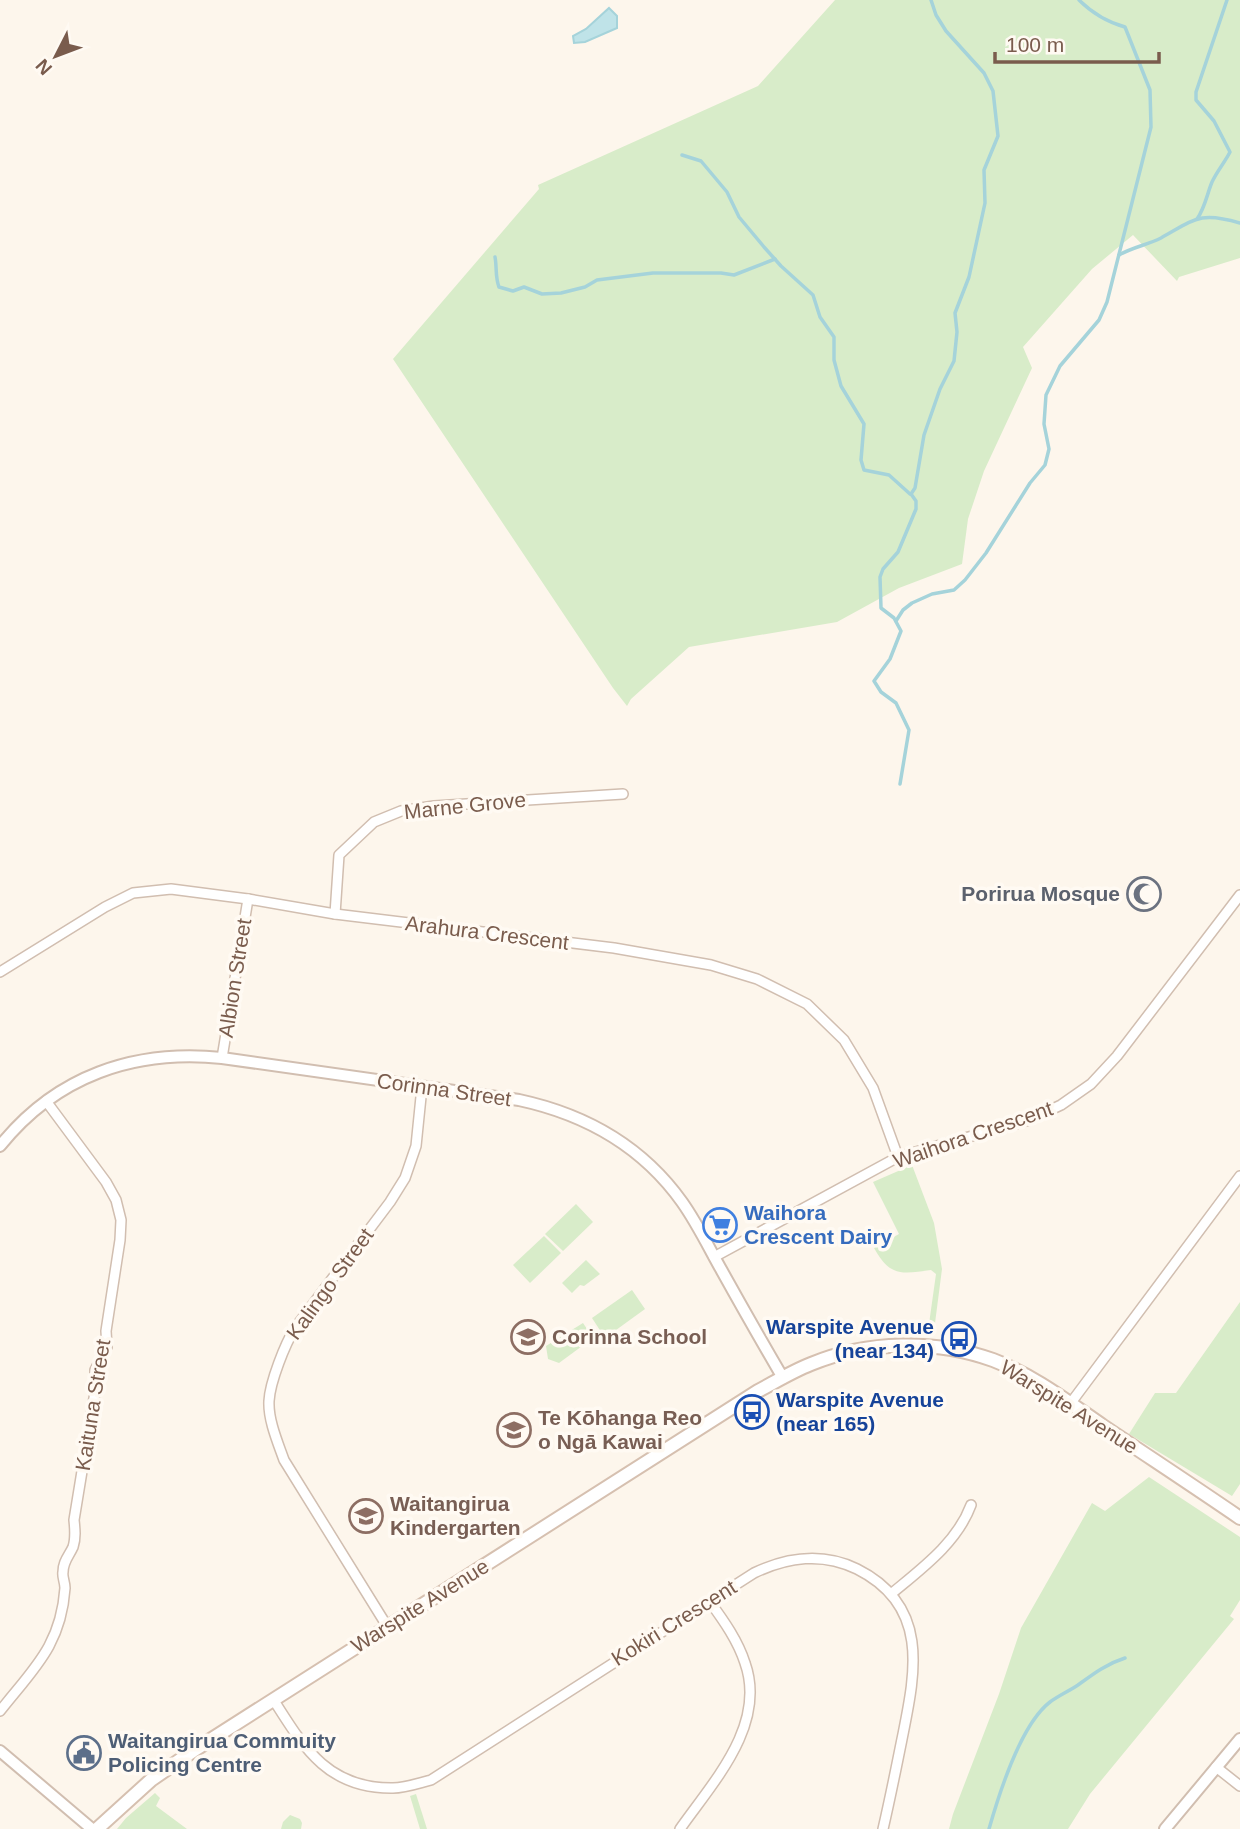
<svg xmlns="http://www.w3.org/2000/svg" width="1240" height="1829" font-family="Arial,sans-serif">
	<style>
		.green { fill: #d8ecc9 }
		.water { fill: #bfe3e8; stroke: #a5d3da; stroke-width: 2 }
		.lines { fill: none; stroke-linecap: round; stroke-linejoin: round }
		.stream { stroke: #a5d3da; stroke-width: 3.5 }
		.minor-casing { stroke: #d1beb0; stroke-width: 12 }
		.tertiary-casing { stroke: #d1beb0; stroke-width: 14 }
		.secondary-casing { stroke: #d6c0b0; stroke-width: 16 }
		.minor { stroke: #fff; stroke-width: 9 }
		.tertiary { stroke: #fff; stroke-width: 10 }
		.secondary { stroke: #fff; stroke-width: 12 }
		.labels { text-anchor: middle; stroke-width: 7; stroke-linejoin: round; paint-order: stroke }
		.street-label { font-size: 21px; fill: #7a5c4d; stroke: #fffaf3 }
		.worship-label { font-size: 21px; font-weight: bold; fill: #5b616d; stroke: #fffaf3; text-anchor: end }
		.shop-label { font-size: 21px; font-weight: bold; fill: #366cbe; stroke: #fffaf3; text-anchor: start }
		.transit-label { font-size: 21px; font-weight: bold; fill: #164399; stroke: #fffaf3; text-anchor: end }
		.education-label { font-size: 21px; font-weight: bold; fill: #785e54; stroke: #fffaf3; text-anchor: start }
		.service-label { font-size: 21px; font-weight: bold; fill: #4e5e75; stroke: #fffaf3; text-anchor: start }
	</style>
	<rect width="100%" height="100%" fill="#fdf6ec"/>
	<!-- green -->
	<g class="green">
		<polygon points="835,0 1240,0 1240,258 1179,277 1177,281 1133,235 1092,269 1023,347 1032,368 984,471 968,519 962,564 899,588 837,622 689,647 631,699 627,706 613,688 393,359 539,189 538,185 758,86"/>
		<path d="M912,1165L934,1223L942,1269L934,1331H928L936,1274L931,1270C902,1274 890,1277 874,1248L899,1234L873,1182Z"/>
		<polygon points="576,1204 593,1222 563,1251 545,1234"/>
		<polygon points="544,1236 561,1253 530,1283 513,1265"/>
		<polygon points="586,1260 600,1274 584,1286 580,1285 572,1293 562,1283"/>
		<polygon points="632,1290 645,1309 605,1338 592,1318"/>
		<polygon points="1240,1302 1240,1484 1232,1496 1129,1434 1155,1393 1176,1393"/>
		<polygon points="583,1323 593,1338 559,1363 548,1359 546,1346"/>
		<polygon points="1149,1477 1240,1537 1240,1600 1230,1616 1234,1619 1090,1794 1068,1829 949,1829 953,1814 999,1694 1021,1628 1092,1503 1105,1511"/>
		<polygon points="155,1793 160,1798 156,1806 187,1829 117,1829 126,1818"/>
		<polygon points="416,1794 427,1829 420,1829 410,1796"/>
		<polygon points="290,1815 300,1819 302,1823 301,1829 281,1829 283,1822"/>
	</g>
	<!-- water -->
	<polygon class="water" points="609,8 617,16 617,28 585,42 574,43 573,36 586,29"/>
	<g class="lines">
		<!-- stream -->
		<g class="stream">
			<polyline points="682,155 701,161 727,192 739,217 764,247 781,266 813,295 820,317 834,337 834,360 841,386 864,424 861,460 864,470 889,475 910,494"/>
			<path d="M1197,219C1205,208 1207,194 1212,182C1217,171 1225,162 1230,152L1214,121L1196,100V92L1227,0"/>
			<path d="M1119,255C1133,247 1147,245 1161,238C1195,219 1200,211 1240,223"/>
			<path d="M495,257C497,267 495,277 499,287L513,291L524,287L542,294L561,293L585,287L597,280L653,273H721L734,275L775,259"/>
			<path d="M896,621L903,610L912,603L932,594L954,590L965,580L986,553L1030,483L1045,465L1049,449L1044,424L1046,395L1060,366L1099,320L1107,302L1151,127L1150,90L1125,27C1107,22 1092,13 1079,0"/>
			<polyline points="900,784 909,730 896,703 881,692 874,681 890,659 901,631 894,618 881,608 880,577 883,569 898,552 916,509 916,501 911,494 915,488 924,435 940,389 954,361 957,332 955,313 969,277 985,203 984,170 998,136 993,91 984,73 946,31 936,15 931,0"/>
			<path d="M989,1829C999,1794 1020,1725 1050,1702C1058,1696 1069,1691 1078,1685C1093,1674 1106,1664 1125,1658"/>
		</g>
		<!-- minor casing -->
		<g class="minor-casing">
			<g id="minor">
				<polyline points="335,914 339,855 374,822 401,811 434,806 623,794"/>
				<polyline points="0,972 105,907 133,893 171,889 248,899 335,914 614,948 711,965 757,979 807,1004 844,1040 873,1088 898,1157"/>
				<polyline points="222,1058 248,899"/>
				<polyline points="714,1257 898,1157 1029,1120 1061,1105 1091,1084 1117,1056 1240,895"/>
				<polyline points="1070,1404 1240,1176"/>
				<path d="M891,1594C921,1569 957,1543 971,1505"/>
				<path d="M387,1626L284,1460C278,1443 268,1420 269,1401C270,1382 285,1344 295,1328L390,1202L405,1178L416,1146L422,1087"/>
				<path d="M273,1699C304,1748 328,1789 393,1788C405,1788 419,1783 431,1780L754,1573C788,1557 822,1552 857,1569C931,1606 915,1674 902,1739C896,1769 890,1799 883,1829"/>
				<path d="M0,1711C33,1669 61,1646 65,1588C65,1582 62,1577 63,1572C63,1561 69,1556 73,1547C76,1538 75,1529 74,1520L95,1392V1370L107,1347L106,1331L120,1240L121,1220L116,1200L106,1182L46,1101"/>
				<polyline points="1216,1767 1240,1786"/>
				<path d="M680,1829C713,1782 767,1725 745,1663C738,1641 724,1621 710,1602"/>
			</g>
		</g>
		<!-- tertiary casing -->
		<g class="tertiary-casing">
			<g id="tertiary">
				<path d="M0,1146C56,1076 134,1049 222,1058L519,1100C584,1114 642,1146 682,1202C697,1223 709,1248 722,1271C742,1307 762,1342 783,1378"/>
				<polyline points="0,1751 92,1829"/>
				<polyline points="1165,1829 1240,1739"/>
			</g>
		</g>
		<!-- secondary casing -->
		<g class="secondary-casing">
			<path id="secondary" d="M97,1829L151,1780L193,1751L758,1391C775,1382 793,1371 811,1364C867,1341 935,1339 993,1360C1033,1375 1068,1402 1103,1426C1149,1457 1195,1487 1240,1518"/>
		</g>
		<!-- minor -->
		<use href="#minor" class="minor"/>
		<!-- tertiary -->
		<use href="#tertiary" class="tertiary"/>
		<!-- secondary -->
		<use href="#secondary" class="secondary"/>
	</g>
	<!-- icons -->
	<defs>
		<g id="mosque-ring" transform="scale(1.75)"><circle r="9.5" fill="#fffaf3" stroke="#6b7280" stroke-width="1.5"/><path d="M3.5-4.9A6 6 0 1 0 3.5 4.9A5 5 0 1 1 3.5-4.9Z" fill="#6b7280"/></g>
		<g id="supermarket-ring" transform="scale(1.75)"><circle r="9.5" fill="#fffaf3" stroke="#3f7fe0" stroke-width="1.5"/><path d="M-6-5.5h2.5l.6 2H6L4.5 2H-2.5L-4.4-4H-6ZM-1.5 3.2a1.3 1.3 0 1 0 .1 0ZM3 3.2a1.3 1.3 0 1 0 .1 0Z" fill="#3f7fe0"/></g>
		<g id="school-ring" transform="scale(1.75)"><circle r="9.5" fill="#fffaf3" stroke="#8d6e63" stroke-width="1.5"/><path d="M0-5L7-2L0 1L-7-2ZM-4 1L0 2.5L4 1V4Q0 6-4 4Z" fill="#8d6e63"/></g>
		<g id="bus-ring" transform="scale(1.75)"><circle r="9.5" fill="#fffaf3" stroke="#1a4fb4" stroke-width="1.5"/><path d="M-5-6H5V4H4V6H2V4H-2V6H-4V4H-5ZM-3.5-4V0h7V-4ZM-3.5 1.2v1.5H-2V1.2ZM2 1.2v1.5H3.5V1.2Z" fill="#1a4fb4"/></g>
		<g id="civic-ring" transform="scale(1.75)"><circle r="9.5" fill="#fffaf3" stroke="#5c6f8a" stroke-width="1.5"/><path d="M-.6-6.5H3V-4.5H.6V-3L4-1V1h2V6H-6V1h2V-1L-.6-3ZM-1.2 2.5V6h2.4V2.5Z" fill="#5c6f8a"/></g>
	</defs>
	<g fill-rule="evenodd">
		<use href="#mosque-ring" x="1144" y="894"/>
		<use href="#supermarket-ring" x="720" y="1225"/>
		<use href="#school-ring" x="528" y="1337"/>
		<use href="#bus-ring" x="959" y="1339"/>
		<use href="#bus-ring" x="752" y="1412"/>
		<use href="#school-ring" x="514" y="1430"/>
		<use href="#school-ring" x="366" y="1516"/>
		<use href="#civic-ring" x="84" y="1753"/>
	</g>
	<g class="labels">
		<!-- street labels -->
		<g class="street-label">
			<text transform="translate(465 806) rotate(-6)" y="7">Marne Grove</text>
			<text transform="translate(487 933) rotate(7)" y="7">Arahura Crescent</text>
			<text transform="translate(235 978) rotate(-81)" y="7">Albion Street</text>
			<text transform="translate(444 1090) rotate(8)" y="7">Corinna Street</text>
			<text transform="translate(973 1135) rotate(-19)" y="7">Waihora Crescent</text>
			<text transform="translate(330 1284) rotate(-54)" y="7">Kalingo Street</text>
			<text transform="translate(93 1405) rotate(-81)" y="7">Kaituna Street</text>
			<text transform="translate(1069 1407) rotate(32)" y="7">Warspite Avenue</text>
			<text transform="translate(420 1606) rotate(-32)" y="7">Warspite Avenue</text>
			<text transform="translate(674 1623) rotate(-32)" y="7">Kokiri Crescent</text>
		</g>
		<!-- worship labels -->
		<g class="worship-label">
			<text x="1120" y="901">Porirua Mosque</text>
		</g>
		<!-- shop labels -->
		<g class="shop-label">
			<text x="744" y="1220">Waihora<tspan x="744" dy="24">Crescent Dairy</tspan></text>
		</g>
		<!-- transit labels -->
		<g class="transit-label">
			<text x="934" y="1334">Warspite Avenue<tspan x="934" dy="24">(near 134)</tspan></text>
			<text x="776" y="1407" text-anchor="start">Warspite Avenue<tspan x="776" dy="24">(near 165)</tspan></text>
		</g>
		<!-- education labels -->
		<g class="education-label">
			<text x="552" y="1344">Corinna School</text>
			<text x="538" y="1425">Te Kōhanga Reo<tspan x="538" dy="24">o Ngā Kawai</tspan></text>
			<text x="390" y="1511">Waitangirua<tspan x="390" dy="24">Kindergarten</tspan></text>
		</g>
		<!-- service labels -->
		<g class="service-label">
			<text x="108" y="1748">Waitangirua Commuity<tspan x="108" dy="24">Policing Centre</tspan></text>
		</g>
	</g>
	<!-- north arrow -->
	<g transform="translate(56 56) rotate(228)" stroke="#fffaf3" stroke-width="5" paint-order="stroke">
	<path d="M0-5L12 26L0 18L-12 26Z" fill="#7a5c4d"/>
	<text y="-10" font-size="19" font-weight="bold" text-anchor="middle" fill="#7a5c4d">N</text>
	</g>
	<!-- scale -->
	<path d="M995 52v10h164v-10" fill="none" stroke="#7a5c4d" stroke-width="3.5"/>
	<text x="1006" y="52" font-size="21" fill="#7a5c4d" stroke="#fffaf3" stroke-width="5" paint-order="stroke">100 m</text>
</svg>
